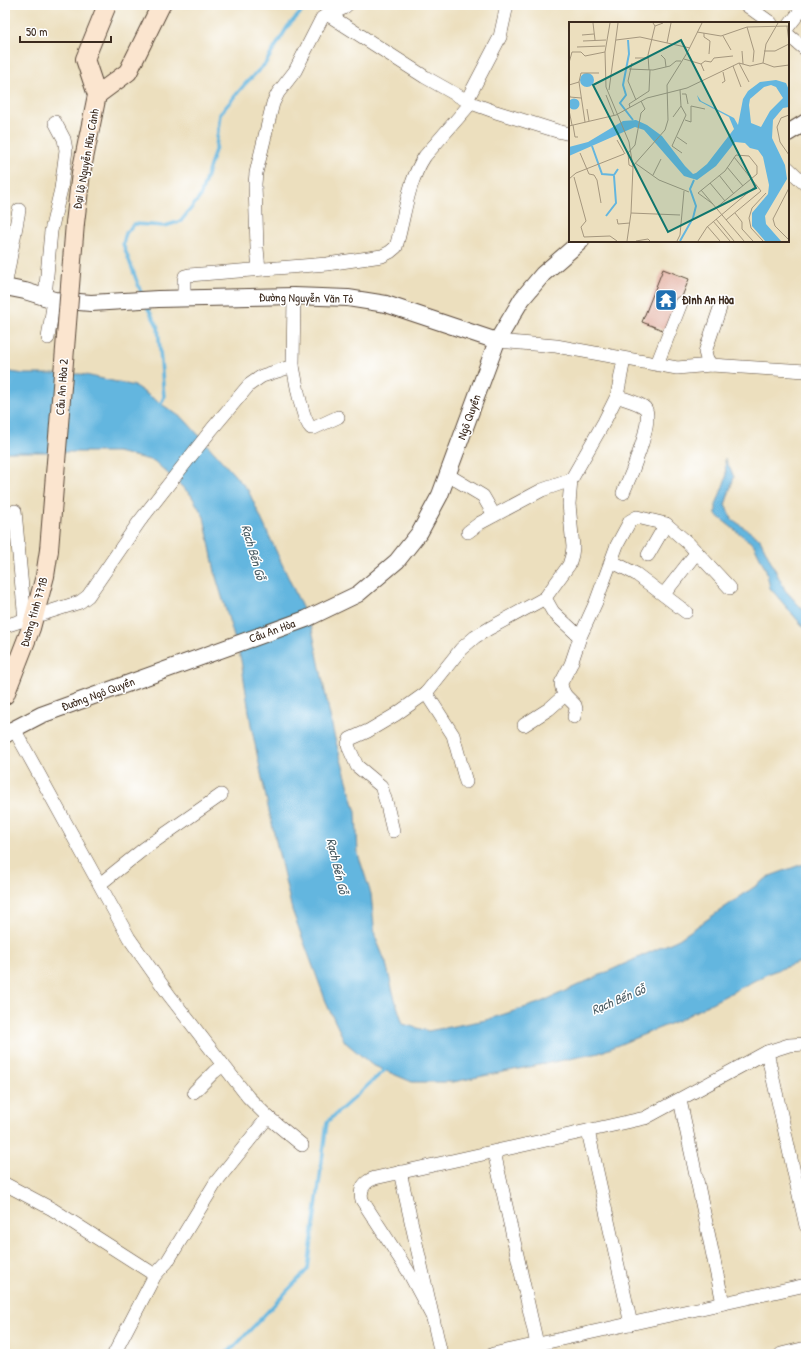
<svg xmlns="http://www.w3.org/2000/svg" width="811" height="1359" font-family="'Patrick Hand',sans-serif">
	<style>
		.water { fill: #64b6df; stroke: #50707e }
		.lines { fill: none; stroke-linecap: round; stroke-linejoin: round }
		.stream { stroke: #64b6df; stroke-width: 3.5 }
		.building { fill: #e1a999 }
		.minor-casing { stroke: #564536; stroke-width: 14 }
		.tertiary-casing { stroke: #564536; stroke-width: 18 }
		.secondary-casing { stroke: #564536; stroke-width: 20 }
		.minor { stroke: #fff; stroke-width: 13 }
		.tertiary { stroke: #fff; stroke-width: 16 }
		.secondary { stroke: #fbe5cf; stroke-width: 18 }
		.secondary-bridge-casing { stroke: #564536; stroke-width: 20; stroke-linecap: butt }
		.secondary-bridge { stroke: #fbe5cf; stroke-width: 18 }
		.labels { text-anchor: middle; stroke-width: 3; stroke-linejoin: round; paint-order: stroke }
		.street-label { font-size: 12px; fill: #3b2a1e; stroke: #fff }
		.poi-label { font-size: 12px; font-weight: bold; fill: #3b2a1e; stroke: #fff; text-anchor: start }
		.water-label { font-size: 13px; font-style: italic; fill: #495b62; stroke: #fff }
		.inset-river { fill: none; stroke: #64b6df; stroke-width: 2 }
		.inset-road { fill: none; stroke: #a5977e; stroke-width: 1 }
		.view { fill: #0f766e; fill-opacity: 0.15; stroke: #0f766e; stroke-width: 2 }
		.inset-edge { fill: none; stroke: #3b2a1e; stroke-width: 2 }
	</style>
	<rect width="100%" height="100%" fill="#fff"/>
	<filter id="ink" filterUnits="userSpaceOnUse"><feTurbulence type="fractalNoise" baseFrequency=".025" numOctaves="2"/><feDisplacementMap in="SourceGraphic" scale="8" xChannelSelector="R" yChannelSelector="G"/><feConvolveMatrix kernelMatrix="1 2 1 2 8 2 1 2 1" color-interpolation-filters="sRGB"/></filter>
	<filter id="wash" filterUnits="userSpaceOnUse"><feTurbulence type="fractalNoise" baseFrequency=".012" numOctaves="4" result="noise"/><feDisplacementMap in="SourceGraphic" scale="16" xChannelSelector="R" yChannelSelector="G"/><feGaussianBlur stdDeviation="0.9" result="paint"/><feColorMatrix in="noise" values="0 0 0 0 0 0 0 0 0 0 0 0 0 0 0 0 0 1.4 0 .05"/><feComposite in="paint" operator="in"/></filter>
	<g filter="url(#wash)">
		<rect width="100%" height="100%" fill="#ecdfbe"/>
		<!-- water -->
		<g class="water">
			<polygon points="5,371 24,374 81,374 135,386 185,420 248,490 312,629 334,735 356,812 358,854 371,894 375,936 386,963 394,996 403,1024 428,1031 486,1020 539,1003 679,939 770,876 800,865 806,864 806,960 769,973 679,1020 599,1053 453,1082 412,1082 372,1065 345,1042 328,1007 292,910 268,807 251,725 241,660 216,577 204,517 191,495 154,461 117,452 5,452"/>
			<polygon points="725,458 734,477 725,505 732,519 760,539 785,590 806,613 806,630 770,588 766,570 754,545 716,515 716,505 726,478"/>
		</g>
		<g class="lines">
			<!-- stream -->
			<g class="stream">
				<polyline points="142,295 123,244 126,233 134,224 165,226 181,221 200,197 216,147 220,114 245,84 265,64 288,26 308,5"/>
				<polyline points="146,305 158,327 164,397 159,408"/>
				<polyline points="223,1354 234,1347 308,1269 327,1122 387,1068"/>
			</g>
		</g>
		<g id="blocks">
			<!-- building -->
			<polygon class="building" points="663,269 689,279 668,332 642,322"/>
		</g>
	</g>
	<g filter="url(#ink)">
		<use href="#blocks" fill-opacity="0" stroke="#564536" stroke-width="1"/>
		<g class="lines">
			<!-- minor casing -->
			<g class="minor-casing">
				<g id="minor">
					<polyline points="746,5 771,23"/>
					<polyline points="327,14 425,77 471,103 496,112 557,131 570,134"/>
					<polyline points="788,27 805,5"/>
					<polyline points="788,35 806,50"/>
					<polyline points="467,100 500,37 507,5"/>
					<polyline points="788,168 806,185"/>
					<path d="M259,269L257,248L255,184L256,173L273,103L278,93L295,71L322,18C330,11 340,13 347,5"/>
					<polyline points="5,287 19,210"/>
					<polyline points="45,297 51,231 61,189 66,150 64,139 55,122"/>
					<path d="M184,299V281L185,276L189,275L327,264L382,256L390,252L396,247C405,216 407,183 425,156L471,103"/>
					<polyline points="48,338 54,300"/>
					<polyline points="497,341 556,346 677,368 711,365 806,371"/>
					<polyline points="657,364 681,303"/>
					<polyline points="711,365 707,359 705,352 720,308"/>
					<path d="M293,366C296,380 301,418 311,428H314L338,417"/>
					<path d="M617,396C624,399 640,403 645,408C655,419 629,480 623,493"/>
					<polyline points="448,475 483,496 494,515"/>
					<polyline points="15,511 25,621"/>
					<polyline points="468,532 480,523 542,490 571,480"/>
					<polyline points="648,555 666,524"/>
					<polyline points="611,561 636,574 686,612"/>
					<polyline points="664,594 697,552"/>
					<polyline points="545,598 553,612 580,637 596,602 617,545 630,521 637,517 666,524 689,544 730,588"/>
					<polyline points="5,626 80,602 88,596 139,522 212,429 249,385 262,376 293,366 294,296"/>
					<polyline points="426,693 453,735 466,782"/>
					<polyline points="574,717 576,709 575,705 565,695 562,689 561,683 571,664 580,637"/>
					<polyline points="524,725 549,709 565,695"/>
					<polyline points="14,729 129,938 169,995 248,1097 268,1117 302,1145"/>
					<polyline points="393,831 387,805 381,786 357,766 349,748 348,744 350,739 368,731 395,715 426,693 461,649 475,637 490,628 545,598 569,565 572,555 573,547 569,504 571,480 604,422 617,396 624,359"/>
					<polyline points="100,884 145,848 221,795"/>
					<polyline points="767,1052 806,1226"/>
					<polyline points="194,1092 214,1072 223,1065"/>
					<polyline points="680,1100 723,1303"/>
					<polyline points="588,1131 631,1324"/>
					<polyline points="494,1152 537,1344"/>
					<polyline points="400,1172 441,1354"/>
					<polyline points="5,1184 52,1209 155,1275"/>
					<path d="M433,1318L408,1271L362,1200C359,1188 365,1181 375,1178L645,1118L767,1052L789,1045L806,1044"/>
					<polyline points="114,1354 155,1275 167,1262 216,1182 268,1117"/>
					<polyline points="493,1354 806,1285"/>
					<polyline points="781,1354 806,1348"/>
				</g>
			</g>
			<!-- tertiary casing -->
			<g class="tertiary-casing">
				<g id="tertiary">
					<polyline points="788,133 806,122"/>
					<polyline points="5,287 25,291 54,300 91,303 158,299 294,296 348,298 386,304 497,341"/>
					<polyline points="5,735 14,729 41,715 306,619 358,594 397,561 420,532 440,495 497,341 522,299 543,274 581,241"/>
				</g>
			</g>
			<!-- secondary casing -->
			<g class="secondary-casing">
				<g id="secondary">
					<polyline points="97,95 128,72 161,5"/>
					<polyline points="75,223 81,173 97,95 85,59 107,5"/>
					<polyline points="5,695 31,628 45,576 49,550"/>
				</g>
			</g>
			<!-- minor -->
			<use href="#minor" class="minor"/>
			<!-- tertiary -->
			<use href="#tertiary" class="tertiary"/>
			<!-- secondary -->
			<use href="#secondary" class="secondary"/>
			<!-- secondary-bridge casing -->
			<g class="secondary-bridge-casing">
				<polyline id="secondary-bridge" points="49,550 75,223"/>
			</g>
			<!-- secondary-bridge -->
			<use href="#secondary-bridge" class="secondary-bridge"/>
		</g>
	</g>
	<!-- icons -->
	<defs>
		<g id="temple-square" transform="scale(1.15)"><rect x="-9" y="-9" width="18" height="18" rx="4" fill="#1f6fb2" stroke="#fff"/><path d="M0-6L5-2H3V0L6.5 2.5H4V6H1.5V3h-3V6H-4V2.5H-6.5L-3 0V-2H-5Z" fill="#fff"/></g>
	</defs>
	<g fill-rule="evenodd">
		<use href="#temple-square" x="666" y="300"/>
	</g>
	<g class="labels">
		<!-- street labels -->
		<g class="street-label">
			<text transform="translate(86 159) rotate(-80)" y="4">Đại lộ Nguyễn Hữu Cảnh</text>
			<text transform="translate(306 298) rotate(1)" y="4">Đường Nguyễn Văn Tỏ</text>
			<text transform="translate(62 387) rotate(-86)" y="4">Cầu An Hòa 2</text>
			<text transform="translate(469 417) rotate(-70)" y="4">Ngô Quyền</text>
			<text transform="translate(34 612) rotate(-74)" y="4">Đường tỉnh 771B</text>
			<text transform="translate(272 631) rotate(-20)" y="4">Cầu An Hòa</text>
			<text transform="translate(98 694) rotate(-20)" y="4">Đường Ngô Quyền</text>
		</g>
		<!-- poi labels -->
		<g class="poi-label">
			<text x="682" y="304">Đình An Hòa</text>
		</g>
		<!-- water labels -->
		<g class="water-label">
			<text transform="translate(254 552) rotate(74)" y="5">Rạch Bến Gỗ</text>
			<text transform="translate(338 866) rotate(77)" y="5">Rạch Bến Gỗ</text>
			<text transform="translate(618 999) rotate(-23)" y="5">Rạch Bến Gỗ</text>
		</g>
	</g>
	<!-- overview -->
	<g transform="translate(569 22)">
		<rect width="220" height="220" fill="#ecdfbe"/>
		<path d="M11 58a7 7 0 1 1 14 0a7 7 0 1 1-14 0ZM207,58L217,61L220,68V85L214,86L204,98L203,116L216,143L218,157L196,194L197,202L212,219H196L183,204V191L199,172L200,163L194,135L189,128L181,126L176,121L166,120L147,144L128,158L115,154L75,108L66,105L0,134V125L19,120L54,99L67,98L78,103L93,114L116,144L124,152L127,151L138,142L165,107L160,95L130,79L128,73L132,79L165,96L169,103L174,77L179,69L191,60ZM202,63L207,65L214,76L201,89L192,105L182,101L180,83L181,77L195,65ZM-0.5 82a5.5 5.5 0 1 1 11 0a5.5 5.5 0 1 1-11 0Z" fill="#64b6df" fill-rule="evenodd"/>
		<path class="inset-river" d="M59,18L60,32L54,63L57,73L51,81L64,98M23,124L33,152L45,153L49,147M37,194L47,181L45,154M111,219L124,196L127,184L121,167L125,158"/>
		<path class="inset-road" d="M24,1L26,18M41,1L36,30L37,65L60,120L64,145L62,191L58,219M84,1L86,4L94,1M218,4L220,21M178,5L185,29L184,40M128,10L152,14L178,5L220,4M135,11V15L141,19L140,32M13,13L25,12M154,14L162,28M47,18L71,15L121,26M14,19L37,18M98,21L102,1M8,25L36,24M173,29L174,42M195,29H206L220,22M92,33L96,37L97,45M66,36H79M115,37L132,42L135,49M0,41L3,30H12L16,34L36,30M63,41L59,59L67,78M170,41L180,60M194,41L197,22L209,1M132,42L136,39L142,40L145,36L164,34M164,44L172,65M60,47L84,48L101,44L107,39H112M80,48L79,33L86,4M10,60L12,51H30M153,61L156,59L154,50M0,63L10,60L16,100M40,68L49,1M111,68L112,84L117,93L103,124L113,131M0,71L1,75L12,76M113,72H117L119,82M37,73L45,93M61,85L60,82L80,69L81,48M18,87L20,99M0,88L3,103M220,93L212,96L208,105L211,120L220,133M104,95L112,84M116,98L122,100V84L136,87M4,103L6,115H9M0,104L47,93L78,76L118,66L170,41L181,44L194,41L205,45L220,43M108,115L118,122M48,118L56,132M11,131L20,152L25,153L28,158L32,181M66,141L90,158L120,170M64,144L96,108L99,98L98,63L118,31L133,1M64,145L60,143L59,131L66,123L72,91L76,87L72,79M158,145L174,164M84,153L92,137M150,153L165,172M5,155L17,199L12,205L15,215L41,214L48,219M0,157L7,151L55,132M141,161L156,179M220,166L204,197L206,204L220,218M132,168L175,219M144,182L129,171L156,149L167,133L180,134L188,144V152L147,186M62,191L111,193M166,191L173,200V207L184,219M48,197L49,202L61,201M147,197L165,219M157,198L192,169L165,135M144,199L161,219M138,204L151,219M67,219L79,217L81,219M108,219L111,213L115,169M129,219L138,205L188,163M194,219L182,206L180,196L183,186L197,171"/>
		<path class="view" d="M112,18L187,166L99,210L24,63Z"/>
		<rect width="220" height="220" class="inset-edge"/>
	</g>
	<!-- margin -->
	<rect width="811" height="1359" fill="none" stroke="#fff" stroke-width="20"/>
	<!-- scale -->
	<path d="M20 36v6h91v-6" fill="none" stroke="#3b2a1e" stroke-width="2"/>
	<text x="26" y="36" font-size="12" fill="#3b2a1e" stroke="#ffffff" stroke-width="3" paint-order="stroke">50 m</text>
</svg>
